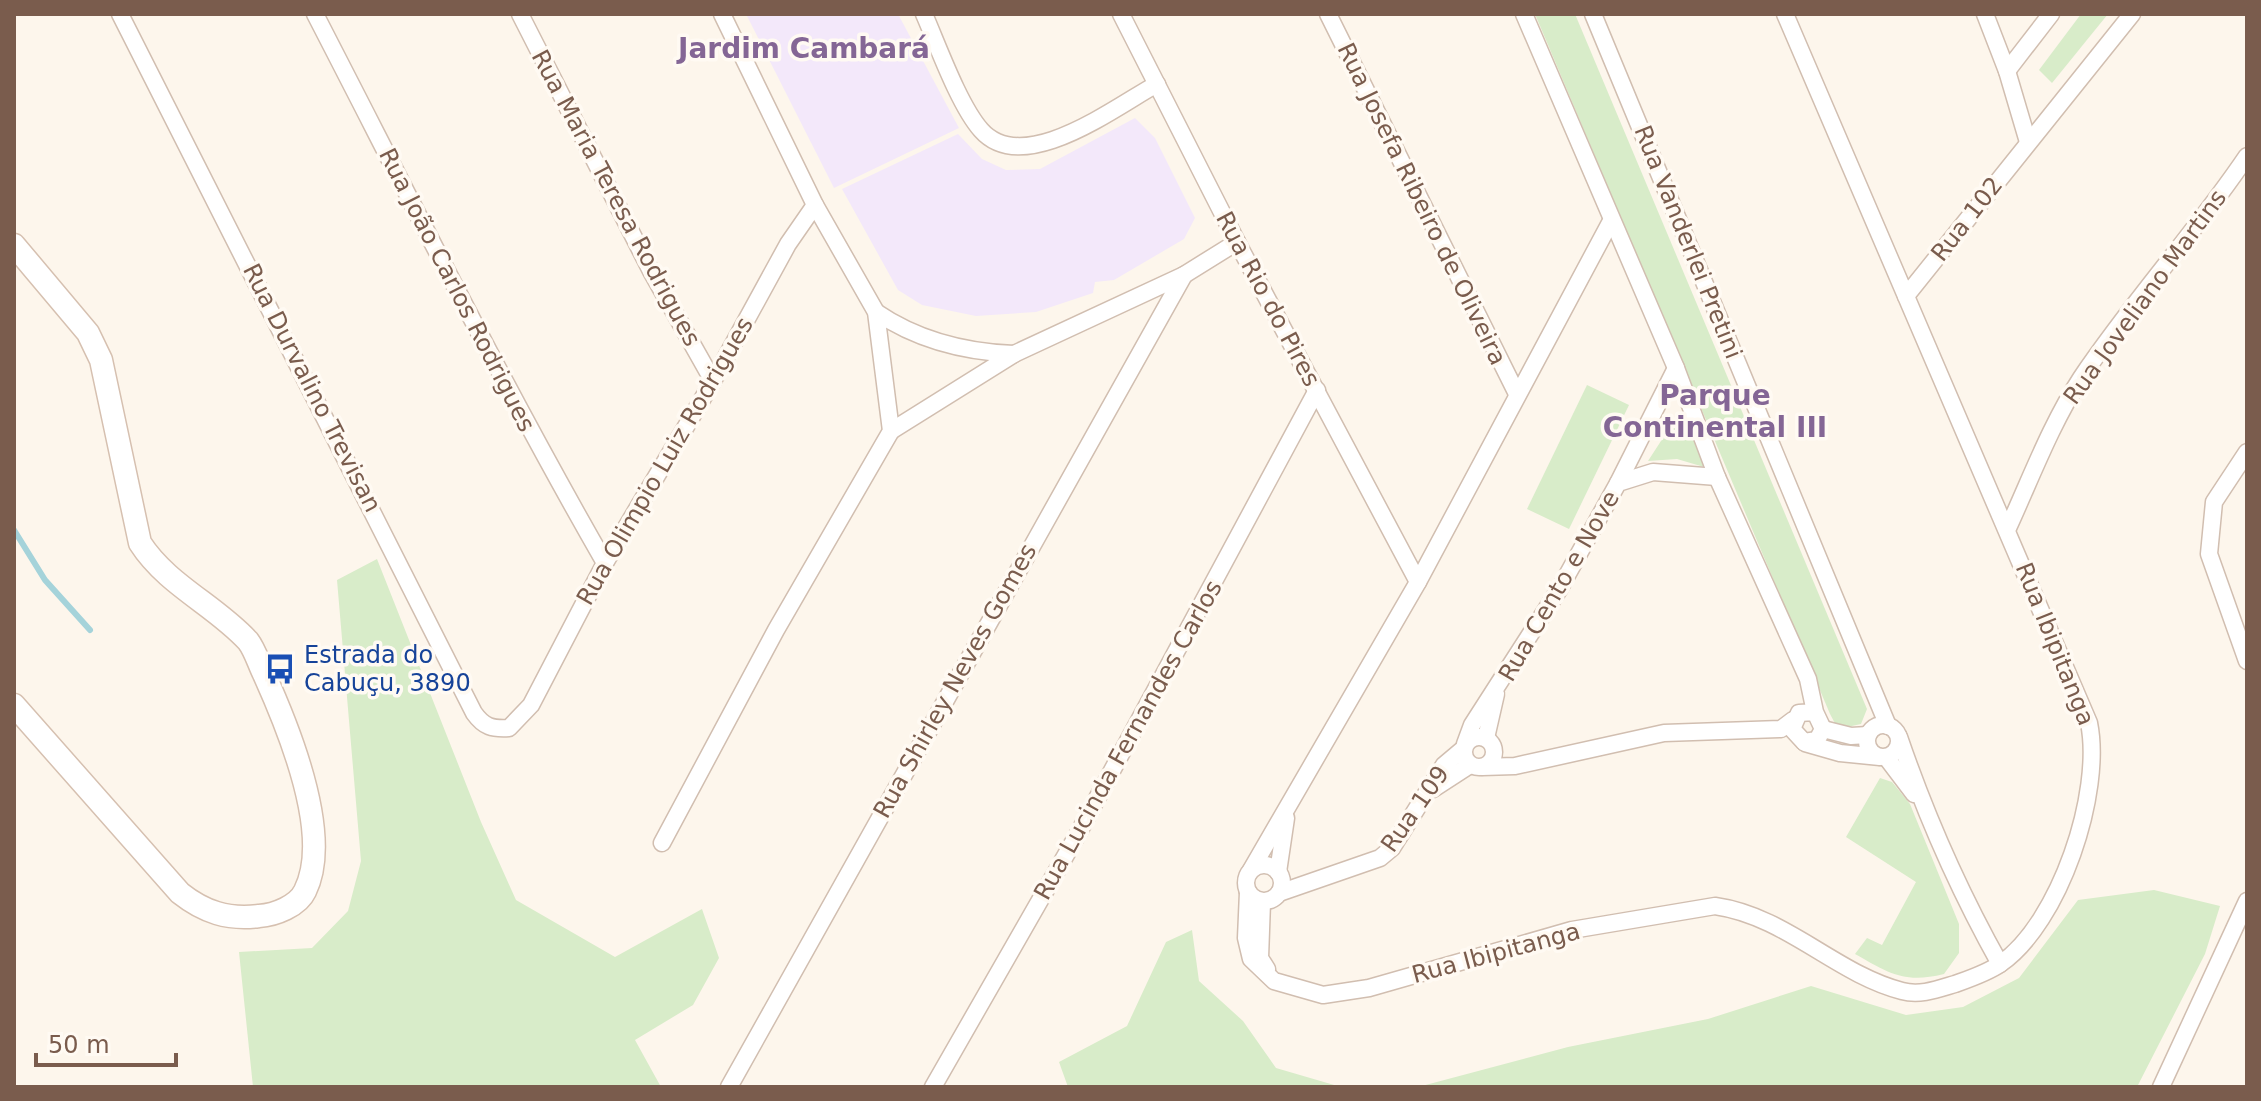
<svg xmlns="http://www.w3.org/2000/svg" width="2261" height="1101" font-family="'DejaVu Sans',sans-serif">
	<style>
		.education { fill: #f3e8fa }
		.green { fill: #d8ecc9 }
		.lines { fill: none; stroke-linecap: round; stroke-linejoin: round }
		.stream { stroke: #a5d3da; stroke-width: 6 }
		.street-casing { stroke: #d1beb0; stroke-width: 19 }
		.secondary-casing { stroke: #d6c0b0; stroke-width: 25 }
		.street { stroke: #fff; stroke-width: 16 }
		.secondary { stroke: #fff; stroke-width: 22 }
		.labels { text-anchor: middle; stroke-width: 7; stroke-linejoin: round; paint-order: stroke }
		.street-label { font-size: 24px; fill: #7a5c4d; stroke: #fffaf3 }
		.transit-label { font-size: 24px; fill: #164399; stroke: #fffaf3; text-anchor: start }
		.quarter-label { font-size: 28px; font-weight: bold; fill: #846695; stroke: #fffaf3 }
	</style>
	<rect width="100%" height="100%" fill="#fdf6ec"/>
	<!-- education -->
	<g class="education">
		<polygon points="746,14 898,14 959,128 834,188"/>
		<polygon points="1135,118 1155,138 1195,218 1184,239 1114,280 1095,282 1093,293 1036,312 976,316 922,305 898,290 842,189 958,134 982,159 1006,170 1040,169"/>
	</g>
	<!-- green -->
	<g class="green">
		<polygon points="1535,14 1575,14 1867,709 1861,724 1838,729 1830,714"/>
		<polygon points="2081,14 2108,14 2052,83 2039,70"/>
		<polygon points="1587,385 1629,405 1569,529 1527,509"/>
		<polygon points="1681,420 1706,459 1704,467 1677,459 1648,461 1672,424"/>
		<polygon points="377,559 481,822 516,900 615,957 702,909 719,958 693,1005 635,1040 661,1087 253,1087 239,952 312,948 348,911 361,861 337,580"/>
		<path d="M1880,778L1892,782L1910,804L1959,924V953L1944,974C1904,984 1889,973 1855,954L1867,938L1882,945L1916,882L1846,837Z"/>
		<polygon points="2154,890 2220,906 2205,954 2137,1087 1418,1087 1568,1047 1708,1019 1811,986 1906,1015 1963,1007 2019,978 2078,900"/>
		<polygon points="1192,930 1199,981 1243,1021 1276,1068 1341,1087 1068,1087 1059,1062 1127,1026 1166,942"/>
	</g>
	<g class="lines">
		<!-- stream -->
		<polyline class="stream" points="14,530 45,580 90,630"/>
		<!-- street casing -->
		<g class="street-casing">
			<g id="street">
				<path d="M120,14L474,713C484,727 492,729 509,728L531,705L605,563L713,381L788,244L815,205"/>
				<path d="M315,14C410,198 502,384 605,563"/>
				<polyline points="520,14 651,271 713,381"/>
				<path d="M924,14C938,46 959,105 981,130C1023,178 1115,107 1157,84"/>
				<polyline points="1121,14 1237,242 1418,582"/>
				<polyline points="1328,14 1517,394"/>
				<polyline points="1524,14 1676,368 1717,477 1808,679 1815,712 1823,729 1817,740 1804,742 1792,729 1799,713 1815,712"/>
				<polyline points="1593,14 1888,726"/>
				<polyline points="1985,14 2007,71 2028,142"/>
				<polyline points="2007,71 2051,14"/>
				<polyline points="1906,296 2132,14"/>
				<path d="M876,312C917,340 965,352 1014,354"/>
				<polyline points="891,431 1014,354 1184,275 1237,242"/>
				<polyline points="2247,452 2214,502 2209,554 2247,661"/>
				<polyline points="1618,483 1676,368"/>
				<path d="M2008,528C2031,478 2051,424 2081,378C2132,302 2195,233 2247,156"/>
				<circle cx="1883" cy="741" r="16"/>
				<polyline points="1823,729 1851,736 1868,735"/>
				<circle cx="1479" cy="752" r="15"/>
				<path d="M1899,737C1926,816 1959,891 2000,964"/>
				<polyline points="1486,738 1496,694"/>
				<polyline points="1805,743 1840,753 1880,757"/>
				<polyline points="1465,744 1472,725 1560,588 1618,483 1653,472 1717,477"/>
				<polyline points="1886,757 1914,794"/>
				<polyline points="1482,767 1515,766 1664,733 1781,729 1793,720"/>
				<polyline points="1433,789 1470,765"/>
				<polyline points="662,843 776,630 891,431 876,312 815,205 722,14"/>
				<circle cx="1264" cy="883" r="18"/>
				<polyline points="1251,870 1418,582 1611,221"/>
				<polyline points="1278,872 1286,818"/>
				<path d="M1248,892L1246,938L1251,959L1274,981L1323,995L1369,988L1572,930L1715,906C1786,916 1836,974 1902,991C1920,996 1938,989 1955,984C1969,979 1987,973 2000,964C2060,923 2103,792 2089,723L1785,14"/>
				<polyline points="1279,893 1380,858 1392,848 1444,765 1463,749"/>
				<polyline points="1262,902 1260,958 1267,969"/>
				<polyline points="729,1087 1184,275"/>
				<polyline points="933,1087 1079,832 1317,390"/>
				<polyline points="2161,1087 2247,901"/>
			</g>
		</g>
		<!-- secondary casing -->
		<g class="secondary-casing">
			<path id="secondary" d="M14,245L88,333L101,360L140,543C167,585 215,605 248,641C255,650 259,664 264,674C288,727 333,835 305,891C298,906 275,915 259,916C228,920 204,912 180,893L14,705"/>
		</g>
		<!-- street -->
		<use href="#street" class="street"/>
		<!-- secondary -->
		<use href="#secondary" class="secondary"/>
	</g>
	<!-- icons -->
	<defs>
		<g id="bus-bare" transform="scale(2.4)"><path d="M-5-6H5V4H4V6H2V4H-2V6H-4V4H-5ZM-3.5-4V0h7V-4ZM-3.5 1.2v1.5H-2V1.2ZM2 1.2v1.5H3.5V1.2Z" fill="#1a4fb4" stroke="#fffaf3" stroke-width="2.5" paint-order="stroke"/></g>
	</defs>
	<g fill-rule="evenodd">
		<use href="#bus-bare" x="280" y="669"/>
	</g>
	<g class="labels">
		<!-- street labels -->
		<g class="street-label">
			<text transform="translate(616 198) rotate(62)" y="8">Rua Maria Teresa Rodrigues</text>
			<text transform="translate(1422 204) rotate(64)" y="8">Rua Josefa Ribeiro de Oliveira</text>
			<text transform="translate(1967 219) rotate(-52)" y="8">Rua 102</text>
			<text transform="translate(1688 242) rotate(68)" y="8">Rua Vanderlei Pretini</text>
			<text transform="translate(457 290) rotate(63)" y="8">Rua João Carlos Rodrigues</text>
			<text transform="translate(2145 297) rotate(-54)" y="8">Rua Joveliano Martins</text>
			<text transform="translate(1268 299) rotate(62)" y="8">Rua Rio do Pires</text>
			<text transform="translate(312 388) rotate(63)" y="8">Rua Durvalino Trevisan</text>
			<text transform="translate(665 461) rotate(-60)" y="8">Rua Olimpio Luiz Rodrigues</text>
			<text transform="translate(1559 586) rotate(-60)" y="8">Rua Cento e Nove</text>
			<text transform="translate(2055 644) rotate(68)" y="8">Rua Ibipitanga</text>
			<text transform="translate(955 681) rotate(-61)" y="8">Rua Shirley Neves Gomes</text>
			<text transform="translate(1128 740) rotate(-61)" y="8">Rua Lucinda Fernandes Carlos</text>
			<text transform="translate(1415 809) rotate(-55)" y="8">Rua 109</text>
			<text transform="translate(1496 953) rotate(-15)" y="8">Rua Ibipitanga</text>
		</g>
		<!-- transit labels -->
		<g class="transit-label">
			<text x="304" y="663">Estrada do<tspan x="304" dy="28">Cabuçu, 3890</tspan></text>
		</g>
		<!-- quarter labels -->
		<g class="quarter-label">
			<text x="804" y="58">Jardim Cambará</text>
			<text x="1715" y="405">Parque<tspan x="1715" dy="32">Continental III</tspan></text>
		</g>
	</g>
	<!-- border -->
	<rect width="2261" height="1101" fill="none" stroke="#7a5c4d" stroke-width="32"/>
	<!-- scale -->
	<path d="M36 1053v12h140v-12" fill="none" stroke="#7a5c4d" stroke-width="4"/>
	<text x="48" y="1053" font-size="24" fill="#7a5c4d" stroke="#fffaf3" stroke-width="6" paint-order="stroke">50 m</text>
</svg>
